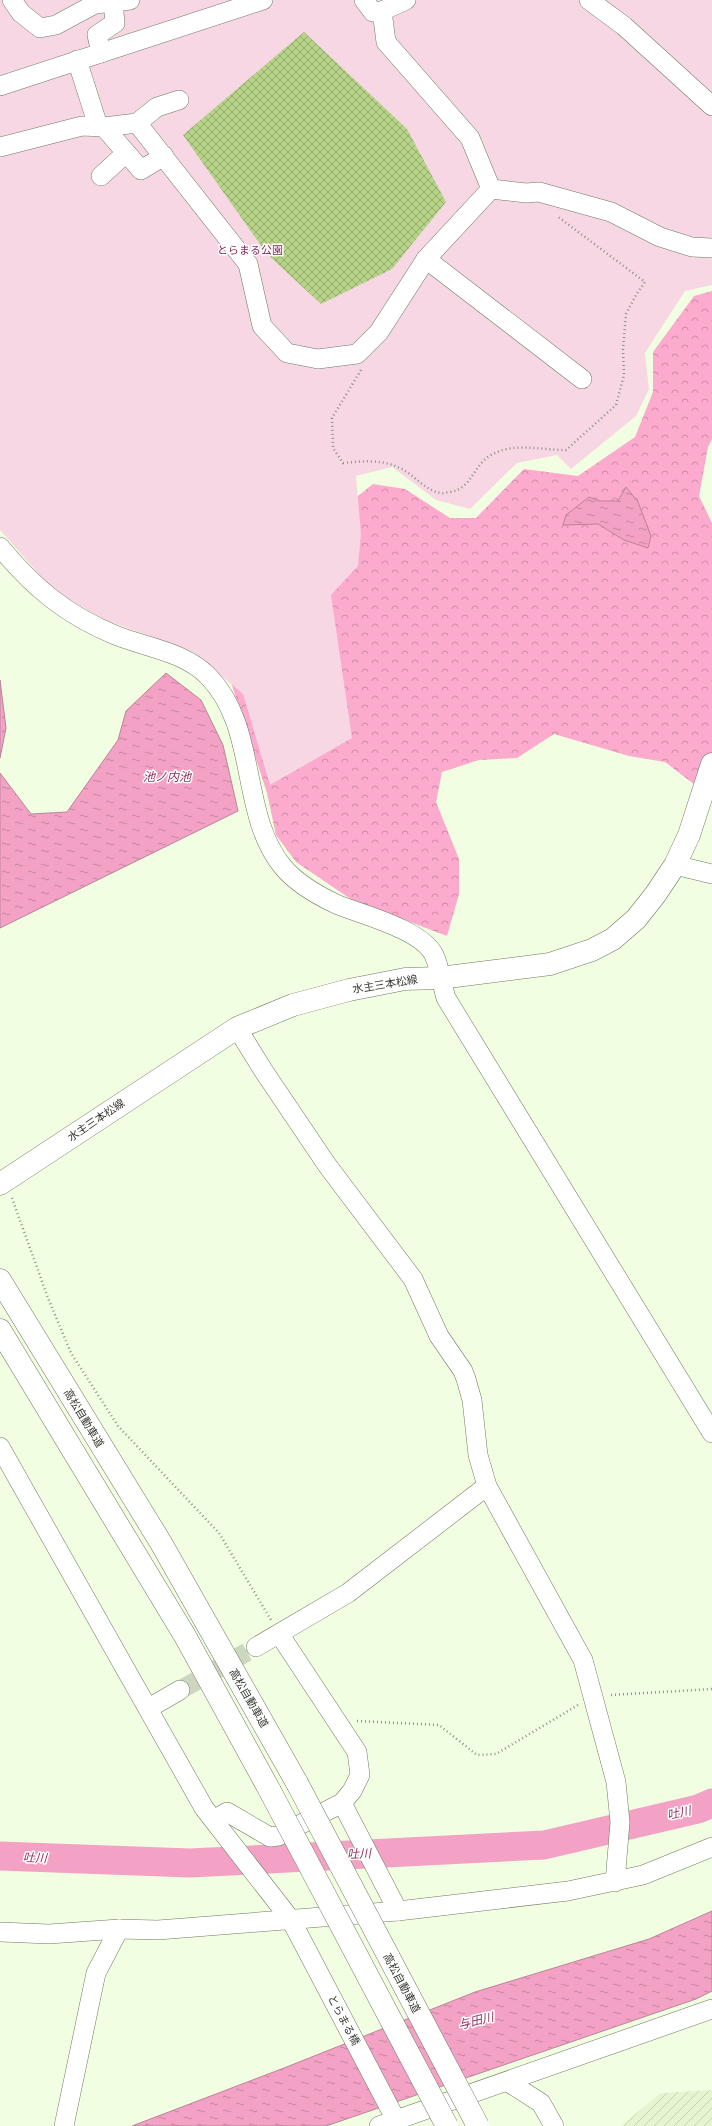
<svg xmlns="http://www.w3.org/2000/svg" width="712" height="2126" font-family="Figtree,'Noto Sans JP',sans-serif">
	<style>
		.industrial { fill: url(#industrial-furrows) }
		.forest { fill: url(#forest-crowns) }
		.park { fill: #f7d7e4 }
		.water { fill: url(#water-ripples); stroke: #bb8399 }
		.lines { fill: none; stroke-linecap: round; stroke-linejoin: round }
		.river { stroke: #f3a2c5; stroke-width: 29 }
		.building { fill: url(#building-cross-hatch) }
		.minor-tunnel { stroke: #cdd7bf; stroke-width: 19; stroke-dasharray: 19 10; stroke-linecap: butt }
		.minor-casing { stroke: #6f7960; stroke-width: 20 }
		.major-casing { stroke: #6f7960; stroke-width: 23 }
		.highway-casing { stroke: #6f7960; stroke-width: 23 }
		.path { stroke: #8b9481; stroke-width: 2.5; stroke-dasharray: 1 3; stroke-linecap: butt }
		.minor { stroke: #fff; stroke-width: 19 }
		.major { stroke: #fff; stroke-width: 22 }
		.highway { stroke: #fff; stroke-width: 22 }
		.highway-bridge-casing { stroke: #6f7960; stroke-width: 23; stroke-linecap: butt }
		.highway-bridge { stroke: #fff; stroke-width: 22 }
		.labels { text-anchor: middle; stroke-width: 3; stroke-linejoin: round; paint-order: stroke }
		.park-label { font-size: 11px; fill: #842858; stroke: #fff }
		.street-label { font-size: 11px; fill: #373c31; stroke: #fff }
		.water-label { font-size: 12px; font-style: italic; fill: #8b2e5e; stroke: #fff }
	</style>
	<defs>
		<pattern id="industrial-furrows" width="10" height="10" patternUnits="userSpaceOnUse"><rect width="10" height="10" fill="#e6f4d1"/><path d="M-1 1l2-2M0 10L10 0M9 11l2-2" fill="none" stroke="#c6d2b4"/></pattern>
		<pattern id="forest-crowns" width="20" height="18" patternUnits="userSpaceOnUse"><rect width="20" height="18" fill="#fcaacd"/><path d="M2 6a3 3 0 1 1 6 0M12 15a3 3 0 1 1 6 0" fill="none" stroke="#cd8ca7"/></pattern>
		<pattern id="water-ripples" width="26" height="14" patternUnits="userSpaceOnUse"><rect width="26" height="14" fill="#f3a2c5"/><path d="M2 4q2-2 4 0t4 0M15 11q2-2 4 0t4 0" fill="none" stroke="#c685a1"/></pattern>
		<pattern id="building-cross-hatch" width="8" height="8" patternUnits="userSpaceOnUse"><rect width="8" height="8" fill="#b6d387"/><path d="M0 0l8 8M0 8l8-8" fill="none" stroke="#95ac6f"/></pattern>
	</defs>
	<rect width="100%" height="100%" fill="#f2fee2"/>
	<!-- industrial -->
	<polygon class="industrial" points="712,2090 712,2126 621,2126 661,2093"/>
	<!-- forest -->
	<polygon class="forest" points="712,291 712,439 708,447 699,496 712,523 712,798 665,762 629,756 554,734 517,758 479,760 442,772 436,802 459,859 459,894 447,936 352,900 296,862 276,835 267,793 228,673 305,538 373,484 405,489 450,518 476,518 524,469 578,476 635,437 653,392 653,352 694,296"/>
	<!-- park -->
	<polygon class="park" points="0,0 712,0 712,285 685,291 645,353 649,389 636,416 571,469 557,455 517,463 470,509 436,500 392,467 356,476 361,534 358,566 331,595 352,738 270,785 243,694 193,652 103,619 53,590 0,530"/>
	<!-- water -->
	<g class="water">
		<polygon points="626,487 638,502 651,536 648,548 624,540 598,524 563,525 566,515 589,497 599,501 618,501"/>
		<polygon points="166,673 201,700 223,745 238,811 0,928 0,773 31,814 67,812 118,740 126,711"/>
		<polygon points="0,680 6,728 0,758"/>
		<polygon points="712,1911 712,1991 696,1999 326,2126 132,2126 284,2068 475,1992 649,1939"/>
	</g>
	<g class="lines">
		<!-- river -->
		<polyline class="river" points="0,1856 190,1863 544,1845 698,1809 712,1803"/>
	</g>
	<!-- building -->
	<polygon class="building" points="304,32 407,129 446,202 392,269 321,304 267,254 183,135"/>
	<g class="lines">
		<!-- minor-tunnel -->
		<polyline class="minor-tunnel" points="180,1690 256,1647"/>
		<!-- minor casing -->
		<g class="minor-casing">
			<g id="minor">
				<polyline points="12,0 21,13 40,28 56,25 95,4 130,0"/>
				<polyline points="364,0 373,12 382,11"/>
				<polyline points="589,0 624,26 712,106"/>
				<polyline points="101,53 97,35 115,23 113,2"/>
				<polyline points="77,60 98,126"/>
				<polyline points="0,86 263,0"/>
				<polyline points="137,123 157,107 179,100"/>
				<polyline points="104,127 141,170 164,156"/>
				<polyline points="0,147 82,126 104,127 137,123 248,264 262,326 287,353 318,359 357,354 379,332 426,259 491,189 470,138 386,42 382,11 406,0"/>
				<polyline points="101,176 126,153"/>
				<polyline points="491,189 526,193 539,192 611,212 660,237 692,247 712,248"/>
				<polyline points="426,259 582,379"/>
				<path d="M0,547C33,587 66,615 115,635C147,648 183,651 208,676C259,728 239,814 283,867C297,884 317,895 336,904C362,915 421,929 434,955C440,968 442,985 446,998L712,1433"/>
				<polyline points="675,865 712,874"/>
				<polyline points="237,1028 263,1070 327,1165 413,1279 439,1336 463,1371 466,1379 472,1400 478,1455 487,1486 583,1660 616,1782 620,1822 615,1882"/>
				<polyline points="0,1447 204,1808 291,1920 396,2120"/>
				<polyline points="256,1647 348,1593 487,1486"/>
				<polyline points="149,1708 180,1690"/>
				<polyline points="342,1803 398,1911"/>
				<polyline points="214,1820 227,1812 270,1837 278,1836 342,1803 352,1791 360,1775 357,1752 280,1635"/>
				<polyline points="0,1932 49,1934 119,1929 158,1930 398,1911 568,1891 643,1875 712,1847"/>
				<polyline points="508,2082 541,2103 554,2126"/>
				<polyline points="64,2126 96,1973 119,1929"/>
				<polyline points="379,2126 712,2009"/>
			</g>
		</g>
		<!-- major casing -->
		<g class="major-casing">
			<polyline id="major" points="0,1184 237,1028 293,1005 349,990 405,979 440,978 550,964 592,950 613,939 636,919 655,895 675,865 689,835 712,764"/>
		</g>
		<!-- highway casing -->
		<g class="highway-casing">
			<g id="highway">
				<polyline points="0,1280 161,1543 297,1783"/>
				<polyline points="0,1330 185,1636 270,1791"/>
			</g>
		</g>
		<!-- path -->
		<g class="path">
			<path d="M361,370L332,418L333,448L343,463C364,461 382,459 402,469C415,476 426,491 441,493C443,494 447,492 450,492C473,488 472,466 491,455C514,442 540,450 566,450L616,405L624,375L623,349L626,314L636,295L645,282L557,216"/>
			<polyline points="12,1198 48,1298 71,1353 118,1426 219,1533 271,1620"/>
			<polyline points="611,1695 712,1689"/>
			<polyline points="357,1721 439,1725 477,1755 496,1754 578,1705"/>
		</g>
		<!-- minor -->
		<use href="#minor" class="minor"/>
		<!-- major -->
		<use href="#major" class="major"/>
		<!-- highway -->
		<use href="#highway" class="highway"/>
		<!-- highway-bridge casing -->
		<g class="highway-bridge-casing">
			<g id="highway-bridge">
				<polyline points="297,1783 478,2126"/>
				<polyline points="270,1791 447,2126"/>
			</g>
		</g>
		<!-- highway-bridge -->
		<use href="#highway-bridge" class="highway-bridge"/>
	</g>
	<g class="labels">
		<!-- park labels -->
		<g class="park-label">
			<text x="250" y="254">とらまる公園</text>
		</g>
		<!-- street labels -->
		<g class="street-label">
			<text transform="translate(385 984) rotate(-9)" y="4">水主三本松線</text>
			<text transform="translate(96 1120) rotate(-34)" y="4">水主三本松線</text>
			<text transform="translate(84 1418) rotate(59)" y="4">高松自動車道</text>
			<text transform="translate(249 1698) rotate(60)" y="4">高松自動車道</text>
			<text transform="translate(402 1983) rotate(62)" y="4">高松自動車道</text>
			<text transform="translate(344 2020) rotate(62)" y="4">とらまる橋</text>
		</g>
		<!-- water labels -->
		<g class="water-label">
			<text x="167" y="781">池ノ内池</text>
			<text transform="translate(679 1813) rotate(-13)" y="4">吐川</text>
			<text transform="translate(359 1854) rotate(-3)" y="4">吐川</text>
			<text transform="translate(35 1858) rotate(2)" y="4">吐川</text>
			<text transform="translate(476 2021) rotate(-14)" y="4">与田川</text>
		</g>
	</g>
</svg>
